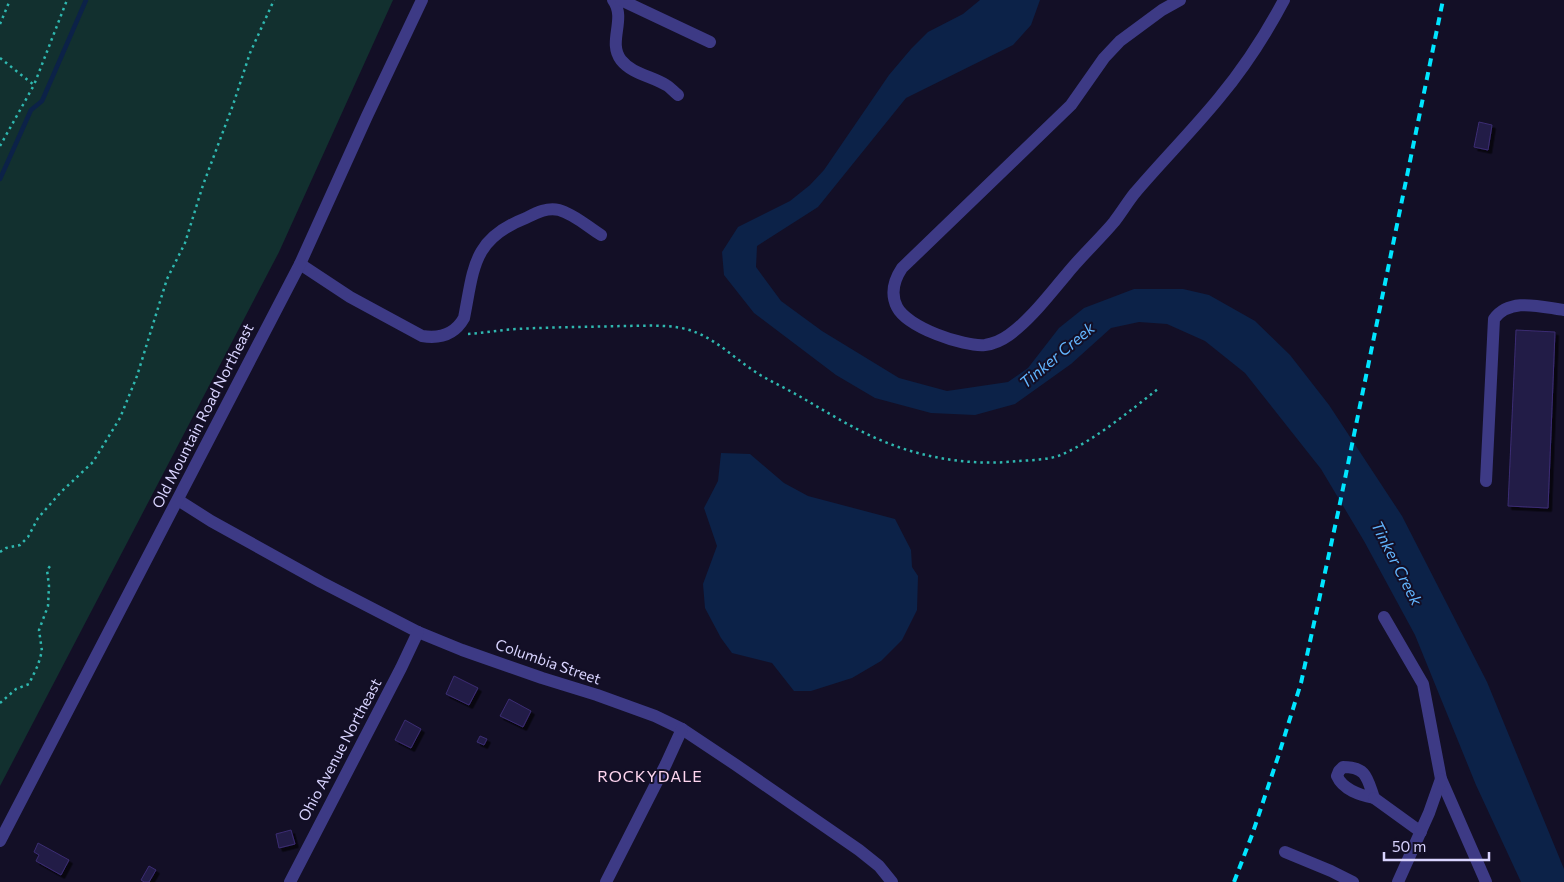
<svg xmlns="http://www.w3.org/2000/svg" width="1564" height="882" font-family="Commissioner,sans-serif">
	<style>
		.green { fill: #12302f }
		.water { fill: #0c2248 }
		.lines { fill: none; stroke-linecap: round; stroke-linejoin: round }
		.stream { stroke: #0c2248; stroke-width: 4.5 }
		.building { fill: #241b47; stroke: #3b2d73; filter: url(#shadow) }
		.path { stroke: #2fb8b0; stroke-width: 2.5; stroke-dasharray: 2.5 4; stroke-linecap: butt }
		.minor { stroke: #3d3a85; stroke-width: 12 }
		.rail { stroke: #00e5ff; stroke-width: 4; stroke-dasharray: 8 6; stroke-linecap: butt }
		.labels { text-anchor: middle; stroke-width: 4; stroke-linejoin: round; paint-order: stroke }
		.street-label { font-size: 15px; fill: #d9d4ff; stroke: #130f26 }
		.water-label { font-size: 16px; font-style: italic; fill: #62b6ff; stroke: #130f26 }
		.neighbourhood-label { font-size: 16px; letter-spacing: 1px; fill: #ffd6f0; stroke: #130f26 }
	</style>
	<defs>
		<filter id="shadow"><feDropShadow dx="3.5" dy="3.5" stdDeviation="0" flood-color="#0009"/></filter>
	</defs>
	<rect width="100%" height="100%" fill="#130f26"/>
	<!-- green -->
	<polygon class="green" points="0,0 393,0 279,252 0,786"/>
	<!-- water -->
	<g class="water">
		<polygon points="980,0 1040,0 1031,25 1013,45 906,98 818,207 757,246 756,267 781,301 822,331 899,378 947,391 1008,382 1028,368 1059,328 1084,308 1134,289 1183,289 1209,295 1255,321 1290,355 1329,405 1402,516 1487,682 1564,869 1564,882 1521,882 1476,785 1415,635 1364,541 1321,469 1245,373 1205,341 1167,324 1139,322 1111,328 1071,364 1015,404 975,415 931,413 875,398 836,375 754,313 724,275 722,252 738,227 790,201 810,185 824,170 889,75 911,49 928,32 963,14"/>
		<polygon points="721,453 750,454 784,483 808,496 895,519 911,550 912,567 918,576 917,610 902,640 881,661 852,678 811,691 794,691 772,663 732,653 721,638 705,608 703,584 717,546 704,508 718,481"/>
	</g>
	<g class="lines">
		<!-- stream -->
		<polyline class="stream" points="0,179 31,110 42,101 86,0"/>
	</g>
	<!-- building -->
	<g class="building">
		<polygon points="1479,122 1492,125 1488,150 1474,147"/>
		<polygon points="1516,330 1555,332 1548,508 1508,506"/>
		<polygon points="454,676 478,688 469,705 446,694"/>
		<polygon points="509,699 531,711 523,727 500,716"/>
		<polygon points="405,720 421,729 411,748 395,740"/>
		<polygon points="480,736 487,739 484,745 477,742"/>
		<polygon points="291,830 295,844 279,848 276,834"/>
		<polygon points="38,843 69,860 61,875 36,861 39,855 34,852"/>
		<polygon points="149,866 156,870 149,882 144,882 141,880"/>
	</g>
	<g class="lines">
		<!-- path -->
		<g class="path">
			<polyline points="0,24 10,0"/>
			<polyline points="0,58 34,85 67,0"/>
			<polyline points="0,146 34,85"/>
			<path d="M468,334C484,333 500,330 517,329C552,327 587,327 622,326C643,326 665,324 686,329C716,337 736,361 762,376C774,383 787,389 799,396C827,412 855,430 885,442C927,459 974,466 1018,461C1032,460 1050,460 1063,454C1096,439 1130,411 1159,388"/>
			<polyline points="0,552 6,548 20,545 28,537 38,518 61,492 93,462 120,418 137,376 167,279 185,243 203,185 233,105 250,53 274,0"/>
			<polyline points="0,703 16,689 29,684 38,665 42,651 39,630 48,606 49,586 47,570 51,565"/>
		</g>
		<!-- minor -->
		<g class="minor">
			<path d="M613,0C627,19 607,42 621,60C632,74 652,76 666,85C670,87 674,92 678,95"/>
			<polyline points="621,0 710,42"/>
			<path d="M1180,0L1162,10L1120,41L1104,58L1071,105L902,268C894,280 890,293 897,307C907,327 963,347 985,345C993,344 1002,340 1009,335C1031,319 1048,296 1066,275C1081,256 1099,240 1114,222C1121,213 1127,203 1134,194C1162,161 1192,131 1219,98C1244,68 1266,34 1284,0"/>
			<path d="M300,264L350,297L422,336C440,339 455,334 464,318C474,268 472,239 526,218C536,213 547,207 559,210C574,214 588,227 601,235"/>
			<path d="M1486,481L1494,319C1510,297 1541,307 1564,310"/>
			<polyline points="178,500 211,521 321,582 418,632 462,650 542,678 597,695 655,716 682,729 736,765 859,850 879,866 892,882"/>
			<polyline points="1384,617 1423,684 1441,779 1486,882"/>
			<path d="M1343,767C1367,767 1367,778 1374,798C1360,795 1343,790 1337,776L1339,771Z"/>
			<polyline points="1374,798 1421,832"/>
			<polyline points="0,841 300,264 367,116 422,0"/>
			<polyline points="1285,852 1331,871 1353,882"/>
			<polyline points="290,882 401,668 418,632"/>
			<polyline points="606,882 666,764 682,729"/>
			<polyline points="1398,882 1429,813 1441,779"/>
		</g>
		<!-- rail -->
		<polyline class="rail" points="1234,882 1252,835 1279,754 1301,683 1339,508 1443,0"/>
	</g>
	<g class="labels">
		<!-- street labels -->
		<g class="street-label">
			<text transform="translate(203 416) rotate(-63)" y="5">Old Mountain Road Northeast</text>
			<text transform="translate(548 662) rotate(19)" y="5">Columbia Street</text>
			<text transform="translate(340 750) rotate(-62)" y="5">Ohio Avenue Northeast</text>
		</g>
		<!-- water labels -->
		<g class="water-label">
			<text transform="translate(1057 355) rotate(-40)" y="6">Tinker Creek</text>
			<text transform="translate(1397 563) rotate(63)" y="6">Tinker Creek</text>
		</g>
		<!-- neighbourhood labels -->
		<g class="neighbourhood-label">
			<text x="650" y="782">ROCKYDALE</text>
		</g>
	</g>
	<!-- scale -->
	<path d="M1384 852v8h105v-8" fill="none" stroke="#d9d4ff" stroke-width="2.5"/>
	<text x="1392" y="852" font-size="15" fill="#d9d4ff" stroke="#130f26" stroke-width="4" paint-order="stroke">50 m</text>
</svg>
